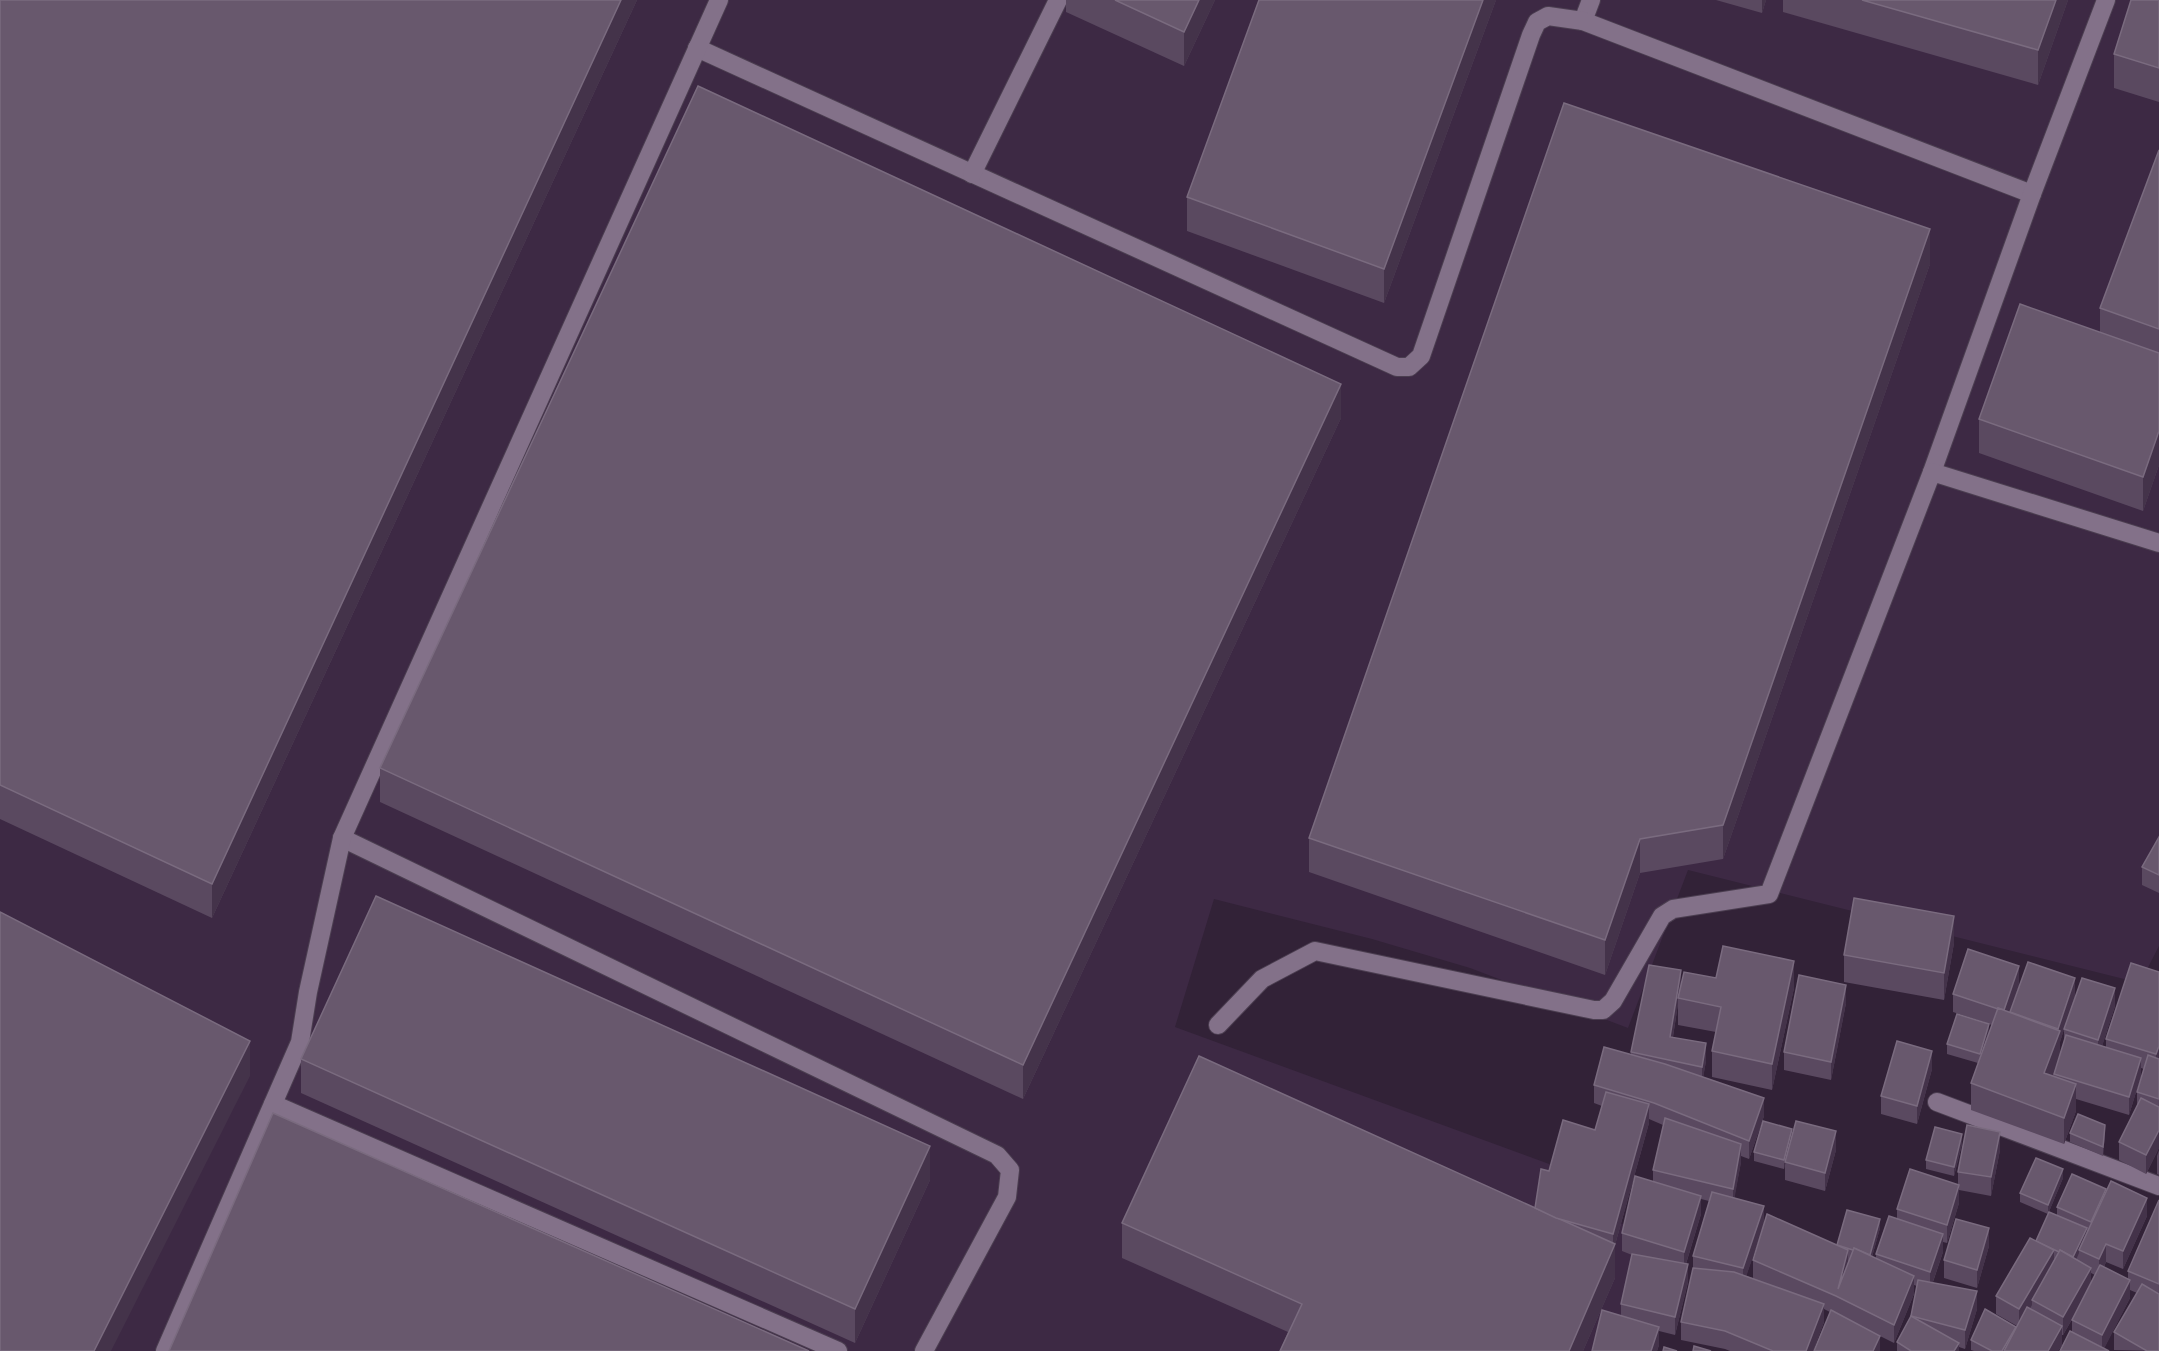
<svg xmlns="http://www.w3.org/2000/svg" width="2159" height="1351" font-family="'Alegreya Sans',sans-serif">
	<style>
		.built { fill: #3d2944 }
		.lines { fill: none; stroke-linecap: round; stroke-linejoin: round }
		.service-casing { stroke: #4b3e50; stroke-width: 20 }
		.minor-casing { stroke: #4b3e50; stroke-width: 20 }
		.service { stroke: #837189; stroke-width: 18 }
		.minor { stroke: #837189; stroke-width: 18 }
		.wall { fill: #5a4960; fill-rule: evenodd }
		.shaded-wall { fill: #44334a }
		.building { fill: #68586d; stroke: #7a6b7f; stroke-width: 1.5 }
	</style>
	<rect width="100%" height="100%" fill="#322237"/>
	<!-- built -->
	<polygon class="built" points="0,0 2159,0 2159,946 2140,983 1688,870 1628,1028 1470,968 1372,939 1214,899 1175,1027 1560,1168 1577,1199 1663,1246 1621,1351 0,1351"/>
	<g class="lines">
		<!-- service casing -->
		<g class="service-casing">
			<g id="service">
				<polyline points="1583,21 1591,0"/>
				<polyline points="697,48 1397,367 1409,367 1421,356 1531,35 1537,22 1548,16 1583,21 2032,194"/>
				<polyline points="972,174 1058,0"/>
				<polyline points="1932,472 2032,194 2106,0"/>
				<polyline points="342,838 997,1155 1010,1170 1007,1197 924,1351"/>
				<polyline points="1218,1025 1262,979 1315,951 1594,1010 1603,1010 1613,1001 1662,916 1673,909 1769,894 1932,472 2159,543"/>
				<polyline points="273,1104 838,1351"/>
				<polyline points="165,1351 300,1042 308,992 342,838 719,0"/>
			</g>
		</g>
		<!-- minor casing -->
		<g class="minor-casing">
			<polyline id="minor" points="1937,1102 2159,1186"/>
		</g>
		<!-- service -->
		<use href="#service" class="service"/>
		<!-- minor -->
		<use href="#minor" class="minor"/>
	</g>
	<!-- wall -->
	<g class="wall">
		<polygon points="0,0 637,0 212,918 0,819"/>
		<polygon points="1066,0 1215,0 1184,66 1066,12"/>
		<polygon points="1496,0 1384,303 1187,231 1187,197"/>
		<polygon points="1716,0 1766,0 1762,13"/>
		<polygon points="1783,0 2068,0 2038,85 1783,12"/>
		<polygon points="2159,0 2159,102 2114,88 2114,54"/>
		<polygon points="2159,150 2159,465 2143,511 1979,453 1979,419 2100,332 2100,308"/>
		<polygon points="1930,264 1723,859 1640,873 1605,975 1309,872 1309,838"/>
		<polygon points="1341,418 1023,1099 380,802 380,768"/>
		<polygon points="2159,837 2159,893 2142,885 2142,867"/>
		<polygon points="1954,943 1944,1000 1844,982 1844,955"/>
		<path d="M2159,972V1148L2146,1174L2119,1160V1142L2137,1108V1092L2144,1069L2141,1068V1076L2129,1115L2076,1099V1111L2064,1144L1971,1110V1083L1978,1063L1947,1054V1044L1984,1022L1953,1012V994L2019,985L2009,1012H2010L2075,996L2067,1021L2115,1006L2102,1046L2106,1047V1039ZM1989,1024L1992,1025L1989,1034ZM2064,1029V1043L2060,1056V1042Z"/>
		<polygon points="1716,978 1794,988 1772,1090 1712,1077 1712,1051 1716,1032 1678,1025 1678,1004 1673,1037 1706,1061 1703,1077 1764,1116 1749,1159 1741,1156 1741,1162 1734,1198 1764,1224 1746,1276 1753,1278 1753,1260 1837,1245 1880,1228 1872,1257 1876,1259 1876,1254 1897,1218 1897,1209 1958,1185 1958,1172 2000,1150 1991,1196 1959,1190 1959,1203 1947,1243 1943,1242 1943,1252 1933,1282 1977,1309 1965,1349 1959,1347 1959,1351 1897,1351 1897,1342 1911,1316 1917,1286 1914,1285 1914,1294 1894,1343 1880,1336 1880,1351 1830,1312 1824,1309 1824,1322 1813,1351 1730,1351 1725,1349 1681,1340 1681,1322 1693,1272 1693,1256 1709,1201 1701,1199 1701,1214 1686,1264 1688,1282 1675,1335 1659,1331 1659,1345 1657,1351 1592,1351 1621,1316 1621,1304 1632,1255 1622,1251 1622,1233 1653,1182 1653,1170 1663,1125 1649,1119 1649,1123 1615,1245 1615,1278 1583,1351 1280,1351 1288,1332 1122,1258 1122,1223 1535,1208 1549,1171 1595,1130 1602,1106 1594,1103 1594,1085 1631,1055 1631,1052 1681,986"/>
		<polygon points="1846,1003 1831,1080 1784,1070 1784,1052"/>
		<polygon points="301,1059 930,1180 855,1343 301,1093"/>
		<polygon points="1932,1069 1917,1124 1881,1114 1881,1096"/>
		<polygon points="2070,1133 2105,1134 2103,1156 2070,1142"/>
		<polygon points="1792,1136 1836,1150 1825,1191 1785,1180 1785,1163 1784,1169 1754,1161 1754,1152"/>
		<polygon points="1962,1144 1954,1176 1926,1169 1926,1160"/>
		<polygon points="2159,1150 2159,1175 2157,1174 2157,1156"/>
		<polygon points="2063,1178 2048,1214 2020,1202 2020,1193"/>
		<path d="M2159,1200V1351L2114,1350V1332L2137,1293L2130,1290V1298L2104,1348L2072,1332V1320L2074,1316L2063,1335H2062V1345L2058,1351H1974L1971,1350V1340L2016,1329L2017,1326L1996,1314V1296L2036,1241L2057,1215V1207L2147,1216L2123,1269L2106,1262L2104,1267L2128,1280V1271ZM2091,1273L2095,1275L2091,1282Z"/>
		<polygon points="1989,1246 1977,1288 1944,1278 1944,1260"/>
	</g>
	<!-- shaded-wall -->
	<g class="shaded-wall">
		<polygon points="621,0 637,0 212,918 212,884"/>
		<polygon points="1199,0 1215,0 1184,66 1184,32"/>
		<polygon points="1483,0 1496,0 1384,303 1384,269"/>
		<polygon points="1762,0 1766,0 1762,13"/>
		<polygon points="2056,0 2068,0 2038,85 2038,50"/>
		<polygon points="1930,229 1930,264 1723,859 1723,825"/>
		<polygon points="1341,384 1341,418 1023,1099 1023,1065"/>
		<polygon points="2159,431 2159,465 2143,511 2143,477"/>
		<polygon points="1640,839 1640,873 1605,975 1605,940"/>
		<polygon points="1954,916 1954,943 1944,1000 1944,973"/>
		<polygon points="1794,961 1794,988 1772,1090 1772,1064"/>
		<polygon points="2019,966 2019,985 2004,1029 2004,1011"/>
		<polygon points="1681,970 1681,989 1678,998 1678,1004 1670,1055 1670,1037"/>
		<polygon points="2075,978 2075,996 2060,1042 2060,1057 2044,1099 2044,1073 2058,1035 2058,1029"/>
		<polygon points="1846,985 1846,1003 1831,1080 1831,1062"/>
		<polygon points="2115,988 2115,1006 2098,1059 2098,1040"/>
		<polygon points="1989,1024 1989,1033 1980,1063 1980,1054"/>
		<polygon points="250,1041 250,1076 111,1351 94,1351"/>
		<polygon points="1706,1043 1706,1061 1702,1085 1702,1067"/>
		<polygon points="2159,1046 2159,1064 2156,1072 2156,1054"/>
		<polygon points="1932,1051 1932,1069 1917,1124 1917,1106"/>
		<polygon points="2141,1058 2141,1076 2129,1115 2129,1097"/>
		<polygon points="2076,1084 2076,1111 2064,1144 2064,1118"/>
		<polygon points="1764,1098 1764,1116 1749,1159 1749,1141"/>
		<polygon points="1649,1104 1649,1123 1615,1245 1615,1278 1583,1351 1569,1351 1613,1249 1613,1234"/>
		<polygon points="2105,1125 2105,1134 2103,1156 2103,1147"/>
		<polygon points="1792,1129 1792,1138 1784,1169 1784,1160"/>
		<polygon points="2159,1130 2159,1148 2146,1174 2146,1155"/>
		<polygon points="1836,1131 1836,1150 1825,1191 1825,1173"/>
		<polygon points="2000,1132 2000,1150 1991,1196 1991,1177"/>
		<polygon points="1962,1134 1962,1144 1954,1176 1954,1167"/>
		<polygon points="1741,1144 1741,1162 1733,1207 1733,1189"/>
		<polygon points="930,1146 930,1180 855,1343 855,1309"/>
		<polygon points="2063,1169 2063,1178 2048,1214 2048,1205"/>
		<polygon points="1959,1185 1959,1203 1947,1243 1947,1225"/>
		<polygon points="1701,1196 1701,1214 1684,1270 1684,1252"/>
		<polygon points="2147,1198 2147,1216 2123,1269 2123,1251"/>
		<polygon points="1764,1206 1764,1224 1743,1286 1743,1268"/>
		<polygon points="1880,1219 1880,1228 1870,1264 1870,1255"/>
		<polygon points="1989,1228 1989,1246 1977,1288 1977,1270"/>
		<polygon points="2087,1228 2087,1238 2079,1250 2079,1253 2073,1267 2073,1258"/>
		<polygon points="1943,1234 1943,1252 1930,1290 1930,1272"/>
		<polygon points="2106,1244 2106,1262 2099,1277 2099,1259"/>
		<polygon points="1848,1250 1848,1268 1838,1289"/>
		<polygon points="2054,1250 2054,1268 2032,1300 2032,1305 2019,1327 2019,1309"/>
		<polygon points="1688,1264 1688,1282 1675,1335 1675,1317"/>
		<polygon points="2091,1268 2091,1286 2063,1335 2063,1317"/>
		<polygon points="1914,1276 1914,1294 1894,1343 1894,1325"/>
		<polygon points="2130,1280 2130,1298 2103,1351 2102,1351 2102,1335"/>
		<polygon points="1977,1291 1977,1309 1965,1349 1965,1330"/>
		<polygon points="1824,1304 1824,1322 1813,1351 1806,1351"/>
		<polygon points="2062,1326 2062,1345 2058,1351 2048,1351"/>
		<polygon points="1659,1327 1659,1345 1657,1351 1651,1351"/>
		<polygon points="2016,1327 2016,1336 2008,1351 2002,1351"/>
		<polygon points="1880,1336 1880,1351 1873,1351"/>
		<polygon points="1959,1343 1959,1351 1954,1351"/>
	</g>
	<!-- building -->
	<g class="building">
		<polygon points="0,0 621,0 212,884 0,785"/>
		<polygon points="1115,0 1199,0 1184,32"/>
		<polygon points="1259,0 1483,0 1384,269 1187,197"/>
		<polygon points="1862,0 2056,0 2038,50"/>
		<polygon points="2131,0 2159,0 2159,68 2114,54"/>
		<polygon points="698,86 1341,384 1023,1065 380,768"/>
		<polygon points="1564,103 1930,229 1723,825 1640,839 1605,940 1309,838"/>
		<polygon points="2159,150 2159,329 2100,308"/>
		<polygon points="2020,304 2159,353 2159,431 2143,477 1979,419"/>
		<polygon points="2159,837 2159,875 2142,867"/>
		<polygon points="376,896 930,1146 855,1309 301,1059"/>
		<polygon points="1854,898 1954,916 1944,973 1844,955"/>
		<polygon points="0,912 250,1041 94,1351 0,1351"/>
		<polygon points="1723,946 1794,961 1772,1064 1712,1051 1721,1007 1678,998 1684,972 1716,978"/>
		<polygon points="1968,949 2019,966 2004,1010 1998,1008 1998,1009 1953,994"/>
		<polygon points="2028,962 2075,978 2058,1029 2010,1012"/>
		<polygon points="2131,963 2159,972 2159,1046 2156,1054 2106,1039"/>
		<polygon points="1649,965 1681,970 1670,1037 1706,1043 1702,1067 1631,1052"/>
		<polygon points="1799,975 1846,985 1831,1062 1784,1052"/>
		<polygon points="2082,978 2115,988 2098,1040 2064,1029"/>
		<polygon points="1998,1008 2060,1031 2044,1073 2076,1084 2064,1118 1971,1083"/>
		<polygon points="1957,1014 1989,1024 1980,1054 1947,1044"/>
		<polygon points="2066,1035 2141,1058 2129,1097 2054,1074"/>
		<polygon points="1897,1041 1932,1051 1917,1106 1881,1096"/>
		<polygon points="1604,1047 1665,1064 1764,1098 1749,1141 1654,1103 1594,1085"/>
		<polygon points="2148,1055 2159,1059 2159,1099 2137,1092"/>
		<polygon points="1199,1056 1615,1244 1569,1351 1280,1351 1302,1304 1122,1223"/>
		<polygon points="1606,1092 1649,1104 1613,1234 1556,1218 1535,1208 1541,1169 1549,1171 1563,1120 1595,1130"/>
		<polygon points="2141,1098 2159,1107 2159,1130 2146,1155 2119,1142"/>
		<polygon points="273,1113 809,1351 169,1351"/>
		<polygon points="2078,1114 2105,1125 2103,1147 2070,1133"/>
		<polygon points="1665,1118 1741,1144 1733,1189 1653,1170"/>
		<polygon points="1763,1121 1792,1129 1784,1160 1754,1152"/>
		<polygon points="1796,1121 1836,1131 1825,1173 1785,1162"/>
		<polygon points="1967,1125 2000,1132 1991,1177 1958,1172"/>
		<polygon points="1935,1127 1962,1134 1954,1167 1926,1160"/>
		<polygon points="2036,1158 2063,1169 2048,1205 2020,1193"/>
		<polygon points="1910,1169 1959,1185 1947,1225 1897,1209"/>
		<polygon points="2072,1174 2106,1189 2091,1222 2057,1207"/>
		<polygon points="1635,1176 1701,1196 1684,1252 1622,1233"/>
		<polygon points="2111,1181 2147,1198 2123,1251 2106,1244 2099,1259 2079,1250"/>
		<polygon points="1712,1192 1764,1206 1743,1268 1693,1256"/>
		<polygon points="2159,1200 2159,1284 2128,1271"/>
		<polygon points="1847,1210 1880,1219 1870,1255 1854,1248 1853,1250 1837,1245"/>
		<polygon points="2049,1212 2087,1228 2073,1257 2060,1250 2059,1252 2036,1241"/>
		<polygon points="1767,1214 1848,1250 1838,1289 1854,1248 1914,1276 1894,1325 1836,1296 1753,1260"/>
		<polygon points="1889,1216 1943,1234 1930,1272 1876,1254"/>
		<polygon points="1956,1219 1989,1228 1977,1270 1944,1260"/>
		<polygon points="2030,1238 2054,1250 2019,1309 1996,1296"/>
		<polygon points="2060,1250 2091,1268 2063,1317 2032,1300"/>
		<polygon points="1632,1254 1688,1264 1675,1317 1621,1304"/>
		<polygon points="2100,1265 2130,1280 2102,1335 2072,1320"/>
		<polygon points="1693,1268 1734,1272 1824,1304 1806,1351 1773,1351 1725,1331 1681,1322"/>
		<polygon points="1918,1280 1977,1291 1965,1330 1911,1316"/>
		<polygon points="2142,1284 2159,1294 2159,1351 2147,1351 2114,1332"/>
		<polygon points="2027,1307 2062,1326 2048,1351 2004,1351"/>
		<polygon points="1985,1309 2016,1327 2002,1351 1992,1351 1971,1340"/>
		<polygon points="1602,1310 1659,1327 1651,1351 1592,1351"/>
		<polygon points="1831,1310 1880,1336 1873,1351 1814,1351"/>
		<polygon points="1911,1316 1959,1343 1954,1351 1911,1351 1897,1342"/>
		<polygon points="2070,1331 2109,1351 2060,1351"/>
		<polygon points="1694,1346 1711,1351 1693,1351"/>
		<polygon points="1664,1347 1677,1351 1663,1351"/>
	</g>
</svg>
